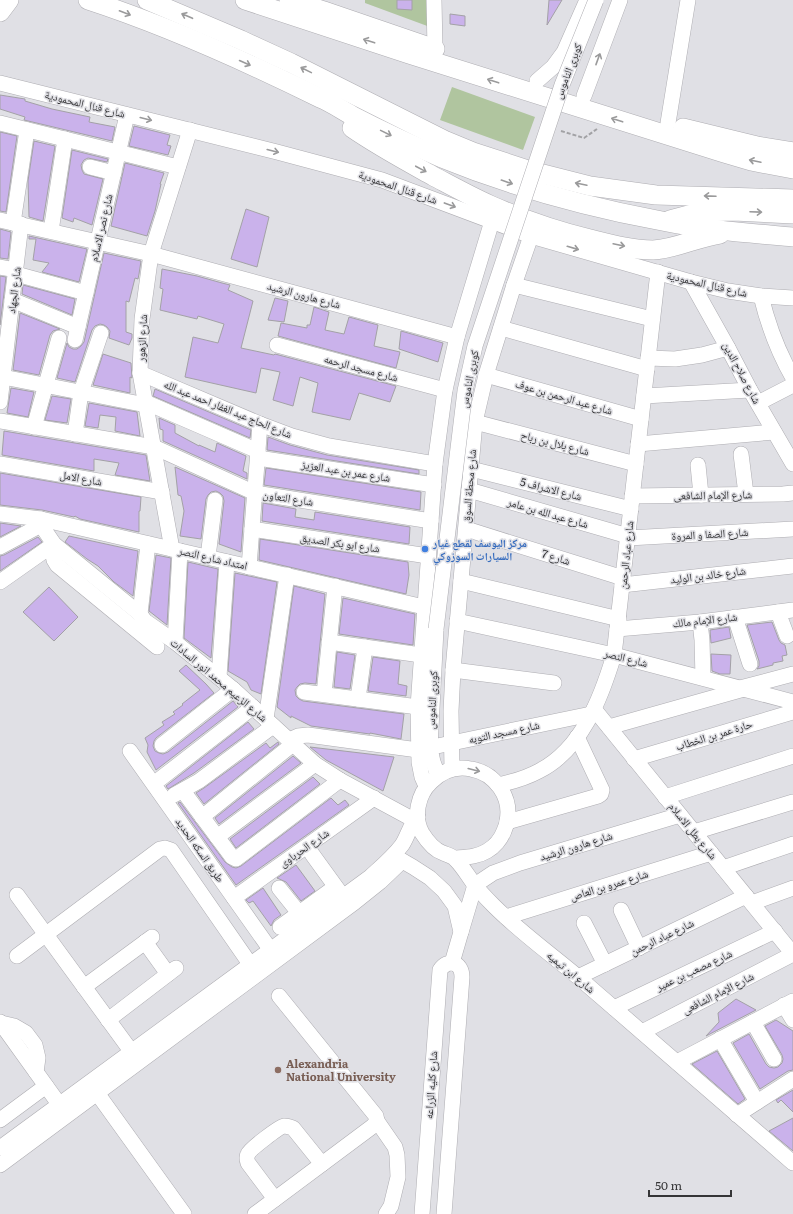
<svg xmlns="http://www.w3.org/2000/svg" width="793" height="1214" font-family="Literata,'Noto Naskh Arabic',serif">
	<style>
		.green { fill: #b0c59f }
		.building { fill: #cab2eb; stroke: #a3a1a6 }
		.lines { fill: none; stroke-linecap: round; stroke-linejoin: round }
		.minor-casing { stroke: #aeadb2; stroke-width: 16 }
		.major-casing { stroke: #aeadb2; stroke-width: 20 }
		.path { stroke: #a2a2a5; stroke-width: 2; stroke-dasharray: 4 2; stroke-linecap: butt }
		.minor { stroke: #fff; stroke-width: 15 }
		.major { stroke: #fff; stroke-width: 19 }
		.minor-bridge-casing { stroke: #aeadb2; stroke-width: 16; stroke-linecap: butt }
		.minor-bridge { stroke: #fff; stroke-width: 15 }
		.oneway { stroke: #9a9a9b }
		.shop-dot { fill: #3f7fe0; stroke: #e0e0e5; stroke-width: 1.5 }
		.education-dot { fill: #8d6e63; stroke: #e0e0e5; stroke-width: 1.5 }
		.labels { text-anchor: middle; stroke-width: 3; stroke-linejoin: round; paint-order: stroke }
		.street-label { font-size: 11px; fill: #353537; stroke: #e0e0e5 }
		.shop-label { font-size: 11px; font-weight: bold; fill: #366cbe; stroke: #e0e0e5; text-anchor: start }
		.education-label { font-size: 11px; font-weight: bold; fill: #785e54; stroke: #e0e0e5; text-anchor: start }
	</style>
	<rect width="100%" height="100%" fill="#e0e0e5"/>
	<!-- green -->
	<g class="green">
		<polygon points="365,0 428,0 430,27 365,3"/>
		<polygon points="452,87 535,117 523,150 440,120"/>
	</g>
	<!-- building -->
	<g class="building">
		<polygon points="397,0 412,0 412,10 397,9"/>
		<polygon points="549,0 562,0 547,25"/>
		<polygon points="450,14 465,16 465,26 450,24"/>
		<polygon points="0,95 25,99 25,101 52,109 90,117 89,122 115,127 112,141 24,120 25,117 0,109"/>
		<polygon points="134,126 170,135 167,145 171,146 168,155 129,146"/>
		<polygon points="0,132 17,136 6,212 0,211"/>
		<polygon points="34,141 55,146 43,221 29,217 28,181"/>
		<polygon points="72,150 108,159 107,162 88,158 84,160 81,165 82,170 84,174 103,179 92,225 74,218 73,222 62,218"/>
		<polygon points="125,163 164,173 160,184 161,184 155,211 147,236 111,226"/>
		<polygon points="246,209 269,217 257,267 231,259"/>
		<polygon points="0,229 11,232 8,259 0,258"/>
		<polygon points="29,236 87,249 79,282 42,272 49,263 33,260 36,239 29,239"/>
		<polygon points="104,253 141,261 139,274 138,279 135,278 129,302 126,301 126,332 132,334 132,338 129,345 109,338 110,331 107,327 104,325 100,324 95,326 92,330 75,382 57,378 67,343 69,347 73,349 77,349 81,346 84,342"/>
		<polygon points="162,269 197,276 222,283 230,285 228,290 253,301 241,348 274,355 275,354 396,386 390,402 359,393 350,420 312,412 318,383 300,377 293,406 273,400 280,372 261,368 256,393 185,377 193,337 218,343 224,324 198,316 197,319 160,310 163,289 160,288"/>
		<polygon points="0,276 6,277 0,325"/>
		<polygon points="23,285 75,299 72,315 22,294"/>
		<polygon points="275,298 288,301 284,322 268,320"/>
		<polygon points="314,307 329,312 325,330 344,334 349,317 378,325 374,346 400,352 396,368 278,336 281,323 307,328 307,325 310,325"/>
		<polygon points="20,313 60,329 53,331 50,335 39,375 13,370"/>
		<polygon points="401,331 443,343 438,362 399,349"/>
		<polygon points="103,354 131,363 132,378 130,377 130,393 93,385"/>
		<polygon points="11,388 34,392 28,417 7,413"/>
		<polygon points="155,389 251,430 250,438 153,396"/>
		<polygon points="52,396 71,399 67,423 45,420"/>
		<polygon points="89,403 137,412 140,436 115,431 116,417 100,415 98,428 85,426"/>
		<polygon points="159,418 175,425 175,433 199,446 199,445 215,452 217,443 246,456 243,471 247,473 247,479 163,441 163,430 160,429"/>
		<polygon points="4,431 146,455 150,481 115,475 119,463 94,459 94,471 2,455"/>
		<polygon points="268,437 290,445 327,455 419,470 419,474 267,450"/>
		<polygon points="175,467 245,498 241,552 219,544 224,501 223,496 220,493 216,491 211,492 208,495 206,499 201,539 180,536 184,511 181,496 178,495"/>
		<polygon points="266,468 421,492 420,510 264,485"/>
		<polygon points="0,473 141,497 140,511 139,511 139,532 80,519 75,516 74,517 42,510 0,505"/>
		<polygon points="263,503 296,509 295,517 314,520 315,512 410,527 409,544 262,521"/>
		<polygon points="0,523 21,526 0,537"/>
		<polygon points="69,536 138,551 133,596 114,582 98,566 87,559 65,542"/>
		<polygon points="38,537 42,542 0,571 0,556 4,555"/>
		<polygon points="260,539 408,562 409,575 406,594 259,560"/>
		<polygon points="156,555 171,558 167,625 149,611"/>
		<polygon points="188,562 218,569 211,658 184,638"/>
		<polygon points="235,573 277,582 261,694 251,690 247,682 228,671"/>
		<polygon points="294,586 325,594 316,684 305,683 300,684 297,687 295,690 296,696 299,699 303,701 404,714 401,739 370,733 370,734 311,726 291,716 291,718 277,707"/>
		<polygon points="49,587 78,617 54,641 23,612"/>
		<polygon points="343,598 415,614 413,645 339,634"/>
		<polygon points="772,622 779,640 781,643 785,645 787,655 782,656 783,661 773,663 773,665 757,669 759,666 759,661 747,625"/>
		<polygon points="729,627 731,638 711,643 710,630"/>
		<polygon points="337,652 355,655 350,689 334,687"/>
		<polygon points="711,654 731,655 730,674 720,674 712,671"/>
		<polygon points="373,657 400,661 398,684 407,686 406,696 368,691"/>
		<polygon points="186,665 206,684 214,693 156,738 154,741 153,746 155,751 159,753 163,754 168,752 233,701 238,707 156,770 147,752 148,745 145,738 164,725 162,722 175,714 173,712 183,705 182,704 200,690 179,671"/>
		<polygon points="248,722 254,729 194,773 168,789 166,786"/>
		<polygon points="278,742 279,744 204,804 196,793 204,788 266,743 270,748"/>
		<polygon points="310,747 394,757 383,791 326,760"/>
		<polygon points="293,756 301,763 219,824 215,818"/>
		<polygon points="313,777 320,784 236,848 230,839"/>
		<polygon points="331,798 338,805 345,800 349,805 236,885 178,803 180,802 225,862 232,867 236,868 241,866"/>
		<polygon points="296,865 315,891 301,901 286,882 277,878"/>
		<polygon points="263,888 281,915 274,920 271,926 253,901 249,903 246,900"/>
		<polygon points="736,999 756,1010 706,1036 719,1022 718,1013"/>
		<polygon points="776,1020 793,1031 793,1070 788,1071 760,1089 733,1043 749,1034 766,1064 769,1067 774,1068 778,1067 782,1063 783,1059 782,1055 765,1026"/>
		<polygon points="717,1051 745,1099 738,1104 692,1064"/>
		<polygon points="793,1090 793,1112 781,1100 778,1103 776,1100"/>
		<polygon points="793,1118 793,1151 769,1131"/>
	</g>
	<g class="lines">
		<!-- minor casing -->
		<g class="minor-casing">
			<g id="minor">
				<polyline points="434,0 435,49"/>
				<polyline points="537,81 553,67 564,52 587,0"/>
				<polyline points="0,83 277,152 382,180 531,236 691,282 728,291 761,296 793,298"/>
				<polyline points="584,96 620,0"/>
				<polyline points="0,123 178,167"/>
				<polyline points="668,123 688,0"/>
				<polyline points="90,167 114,173"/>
				<polyline points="0,220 151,254 457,337"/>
				<polyline points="13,223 27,130"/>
				<polyline points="51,231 65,139"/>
				<polyline points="0,267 16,270"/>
				<polyline points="16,274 86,293"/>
				<polyline points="691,282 728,348 750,390 793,464"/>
				<polyline points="514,285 652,319"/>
				<path d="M761,296C768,325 778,352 793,378"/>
				<polyline points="12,300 78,327"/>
				<polyline points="501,328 647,369"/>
				<polyline points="75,340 127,115"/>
				<polyline points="277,345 445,390"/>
				<polyline points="648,358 675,359 702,355 728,348"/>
				<polyline points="140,373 260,424 292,436 329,446 435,464"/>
				<polyline points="486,375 641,419"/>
				<polyline points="3,377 146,405"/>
				<polyline points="644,396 750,390"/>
				<polyline points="0,402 21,224"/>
				<polyline points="145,402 258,451"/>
				<polyline points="758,403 793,385"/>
				<polyline points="0,421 154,447 255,493 431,521"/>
				<polyline points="475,422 636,464"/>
				<polyline points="34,427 59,338"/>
				<polyline points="75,434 81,392 101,333"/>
				<polyline points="638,444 774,432"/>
				<polyline points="741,454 746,494"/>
				<polyline points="258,458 434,485"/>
				<polyline points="0,464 162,492"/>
				<polyline points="698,465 701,495"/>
				<polyline points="471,469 631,509"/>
				<polyline points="469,490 628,536"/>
				<polyline points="632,496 783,494 793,493"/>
				<polyline points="0,514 41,519 424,607"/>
				<polyline points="41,519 41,525 54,544 140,614 145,621 175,642 233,689 315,764 340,780 414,820"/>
				<polyline points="252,529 428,556"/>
				<polyline points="466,529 623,578"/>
				<polyline points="628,538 793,529"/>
				<polyline points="51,546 54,560 57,565 157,647"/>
				<polyline points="0,547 41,525"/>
				<polyline points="172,549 140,373 142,319 151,254 190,130"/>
				<polyline points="208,557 215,500"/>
				<polyline points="249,567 260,424"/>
				<polyline points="461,581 619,619"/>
				<polyline points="0,582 54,544"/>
				<polyline points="622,585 793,566"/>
				<polyline points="778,612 787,636"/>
				<polyline points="140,614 148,544"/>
				<polyline points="735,617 750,664"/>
				<polyline points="457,621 614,655 793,702"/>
				<polyline points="700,622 702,640 703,678"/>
				<polyline points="436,629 430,748 433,762 438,775"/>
				<polyline points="617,629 700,622 793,610"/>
				<polyline points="175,642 180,551"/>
				<polyline points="329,642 421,655"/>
				<polyline points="453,670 554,683"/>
				<polyline points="219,677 227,562"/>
				<polyline points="740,688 793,674"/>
				<polyline points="304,692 418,707"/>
				<polyline points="324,694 335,586"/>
				<polyline points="358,699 365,647"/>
				<polyline points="594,709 793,954"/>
				<polyline points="266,719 287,575"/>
				<polyline points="609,727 744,689"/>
				<polyline points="289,740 298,736 308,735 418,750 591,714"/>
				<polyline points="162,745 233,689"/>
				<polyline points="130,751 270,949"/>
				<polyline points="634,759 793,712"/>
				<polyline points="452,769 451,711 453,670 475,422 486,375 514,285 531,236"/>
				<polyline points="160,779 253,707"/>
				<path d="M498,785C512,782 526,778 539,771C582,749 601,698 614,655L658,272"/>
				<polyline points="426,786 422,777 419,762 418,707 435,464 445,390 457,337 492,221"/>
				<polyline points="183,791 232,857 236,859 340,780"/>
				<polyline points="174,795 199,781 273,726"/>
				<polyline points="665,797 793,756"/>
				<polyline points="202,817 293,744"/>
				<polyline points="507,822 598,796 601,794 602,790 577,737"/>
				<polyline points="694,832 793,802"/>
				<polyline points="217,837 315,764"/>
				<polyline points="312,854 341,894"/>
				<polyline points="394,856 413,867 430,878 444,891 455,906 461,932 452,963"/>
				<path d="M455,858C467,857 477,857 487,851C494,847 501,839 504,831C505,828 507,824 507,821C512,797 495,773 471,769C456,766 442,771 431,782C418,794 413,817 422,833C427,841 434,850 443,853C448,855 453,856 456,860C463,867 468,876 474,884C480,892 487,899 494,906C522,934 555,957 585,983C654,1043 723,1103 793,1163"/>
				<polyline points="723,868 793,844"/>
				<polyline points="279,888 299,913"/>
				<polyline points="17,895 131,1051"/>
				<polyline points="234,898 374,798"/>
				<polyline points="752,903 793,888"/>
				<polyline points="621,910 639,948"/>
				<polyline points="506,917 711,853"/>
				<polyline points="584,923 605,964"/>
				<polyline points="280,927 335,887"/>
				<polyline points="461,932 475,885 493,873 520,863 680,815"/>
				<polyline points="145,942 168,974"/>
				<polyline points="17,956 160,849 165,848 171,850 250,964"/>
				<polyline points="578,977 746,896"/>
				<polyline points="84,987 152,937"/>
				<polyline points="784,1005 793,1020"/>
				<polyline points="614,1008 775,931"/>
				<polyline points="108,1020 176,968"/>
				<polyline points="0,1022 59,1104"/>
				<polyline points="753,1022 774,1059"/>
				<polyline points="1,1023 14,1026 26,1033 35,1045 38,1058 36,1072"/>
				<polyline points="642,1032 793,954"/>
				<polyline points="720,1039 757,1102"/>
				<polyline points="677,1062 793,1001"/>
				<polyline points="97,1093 184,1214"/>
				<polyline points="737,1115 793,1079"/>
				<polyline points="0,1120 46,1086"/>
				<polyline points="377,1121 395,1147 397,1155 398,1177 391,1206 386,1214"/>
				<path d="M0,1148L370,877C381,867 393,857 402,845C408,836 410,824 418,817"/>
				<polyline points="0,1165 355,902 380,882 402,861"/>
				<path d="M275,1199L248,1163C247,1160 246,1157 248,1154C250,1149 279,1127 284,1126C287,1126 290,1127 293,1128L322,1164"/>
				<polyline points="255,1214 373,1126 377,1121 376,1116 279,996"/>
				<path d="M422,1214L440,970C448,958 462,962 462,977L444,1214"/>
			</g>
		</g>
		<!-- major casing -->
		<g class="major-casing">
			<g id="major">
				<path d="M88,0C168,26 245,61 320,98C332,103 342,110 353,116C382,131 412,145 442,158C513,187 587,207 662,221C705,230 749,233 793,237"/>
				<polyline points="147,0 241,40 291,63 444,140 473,152 531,171 590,186 656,195 793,199"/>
				<polyline points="245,0 409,54 724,153 751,161 793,169"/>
				<polyline points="289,0 324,11 435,49"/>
				<polyline points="0,12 9,0"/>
				<path d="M352,128C378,146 406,161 433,176C452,186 470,196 490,205C522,219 556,231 590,239C610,244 632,250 653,250C676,249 698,237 720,234"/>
				<polyline points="683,128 757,146 793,152"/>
				<polyline points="670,220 700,212 734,211 793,214"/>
			</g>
		</g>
		<!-- path -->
		<polyline class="path" points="561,131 584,138 597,129"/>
		<!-- minor -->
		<use href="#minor" class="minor"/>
		<!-- major -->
		<use href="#major" class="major"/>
		<!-- minor-bridge casing -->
		<g class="minor-bridge-casing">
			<polyline id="minor-bridge" points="436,629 465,391 475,346 562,85 596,0"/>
		</g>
		<!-- minor-bridge -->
		<use href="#minor-bridge" class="minor-bridge"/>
	</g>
	<!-- one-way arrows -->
	<defs><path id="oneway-shaft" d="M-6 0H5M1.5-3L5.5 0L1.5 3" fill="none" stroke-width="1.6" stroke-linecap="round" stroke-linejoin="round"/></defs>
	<g class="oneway">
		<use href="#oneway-shaft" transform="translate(125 13) rotate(21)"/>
		<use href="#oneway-shaft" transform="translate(187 16) rotate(-157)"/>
		<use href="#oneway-shaft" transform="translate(369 41) rotate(-162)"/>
		<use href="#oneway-shaft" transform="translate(598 59) rotate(-70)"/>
		<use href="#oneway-shaft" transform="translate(245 63) rotate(24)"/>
		<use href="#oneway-shaft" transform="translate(306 70) rotate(-154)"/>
		<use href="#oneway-shaft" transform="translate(493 81) rotate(-162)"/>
		<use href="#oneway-shaft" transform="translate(146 119) rotate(14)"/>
		<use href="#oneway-shaft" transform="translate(617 120) rotate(-162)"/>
		<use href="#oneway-shaft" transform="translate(386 133) rotate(26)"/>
		<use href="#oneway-shaft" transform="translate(273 151) rotate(14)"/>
		<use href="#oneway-shaft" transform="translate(755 161) rotate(-168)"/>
		<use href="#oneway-shaft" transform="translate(421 169) rotate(28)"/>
		<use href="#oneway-shaft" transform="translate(507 182) rotate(19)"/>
		<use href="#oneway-shaft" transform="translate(581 184) rotate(-168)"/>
		<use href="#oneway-shaft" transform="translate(710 196) rotate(-178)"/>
		<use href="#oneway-shaft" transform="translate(450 205) rotate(20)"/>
		<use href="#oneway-shaft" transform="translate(756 212) rotate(2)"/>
		<use href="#oneway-shaft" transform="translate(619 245) rotate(12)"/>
		<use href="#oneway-shaft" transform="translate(573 248) rotate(16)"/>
		<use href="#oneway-shaft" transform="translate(474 770) rotate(14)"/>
	</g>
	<!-- markers -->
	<circle class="shop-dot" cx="425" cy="549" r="4"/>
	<circle class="education-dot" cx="278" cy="1070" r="4"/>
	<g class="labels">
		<!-- street labels -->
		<g class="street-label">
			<text transform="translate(568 71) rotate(-69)" y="4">كوبرى الناموس</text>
			<text transform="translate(85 104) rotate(14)" y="4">شارع قنال المحمودية</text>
			<text transform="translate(398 187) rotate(19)" y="4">شارع قنال المحمودية</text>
			<text transform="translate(101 228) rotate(-77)" y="4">شارع نصر الاسلام</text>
			<text transform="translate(707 284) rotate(13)" y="4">شارع قنال المحمودية</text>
			<text transform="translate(14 290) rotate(-83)" y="4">شارع الجهاد</text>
			<text transform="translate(304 295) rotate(15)" y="4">شارع هارون الرشيد</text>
			<text transform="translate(142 338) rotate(-87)" y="4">شارع الزهور</text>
			<text transform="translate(361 368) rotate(15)" y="4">شارع مسجد الرحمه</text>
			<text transform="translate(742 373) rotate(62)" y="4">شارع صلاح الدين</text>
			<text transform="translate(469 379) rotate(-79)" y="4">كوبرى الناموس</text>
			<text transform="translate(564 397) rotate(16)" y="4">شارع عبد الرحمن بن عوف</text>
			<text transform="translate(228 409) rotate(22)" y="4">شارع الحاج عبد الغفار احمد عبد الله</text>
			<text transform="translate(555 443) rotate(14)" y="4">شارع بلال بن رباح</text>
			<text transform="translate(346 471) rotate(9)" y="4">شارع عمر بن عبد العزيز</text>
			<text transform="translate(81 478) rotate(10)" y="4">شارع الامل</text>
			<text transform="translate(469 486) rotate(-85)" y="4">شارع محطة السوق</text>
			<text transform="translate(551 489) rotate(14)" y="4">شارع الاشراف 5</text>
			<text transform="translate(713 495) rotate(-1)" y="4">شارع الإمام الشافعى</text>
			<text transform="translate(288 498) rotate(9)" y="4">شارع التعاون</text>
			<text transform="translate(548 513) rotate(16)" y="4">شارع عبد الله بن عامر</text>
			<text transform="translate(710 534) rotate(-3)" y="4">شارع الصفا و المروة</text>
			<text transform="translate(340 543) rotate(8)" y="4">شارع ابو بكر الصديق</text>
			<text transform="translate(626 555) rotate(-84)" y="4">شارع عباد الرحمن</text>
			<text transform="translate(556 557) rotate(17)" y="4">شارع 7</text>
			<text transform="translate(213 558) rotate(13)" y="4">امتداد شارع النصر</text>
			<text transform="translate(708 575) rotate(-7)" y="4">شارع خالد بن الوليد</text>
			<text transform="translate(705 620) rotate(-6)" y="4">شارع الإمام مالك</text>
			<text transform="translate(626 658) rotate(14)" y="4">شارع النصر</text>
			<text transform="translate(219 680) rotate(40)" y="4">شارع الزعيم محمد انور السادات</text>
			<text transform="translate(432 700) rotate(-87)" y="4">كوبرى الناموس</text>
			<text transform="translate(504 732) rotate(-12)" y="4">شارع مسجد التوبه</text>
			<text transform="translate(714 735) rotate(-17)" y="4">حارة عمر بن الخطاب</text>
			<text transform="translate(693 831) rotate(51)" y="4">شارع بطل الاسلام</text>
			<text transform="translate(576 846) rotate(-17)" y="4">شارع هارون الرشيد</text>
			<text transform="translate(304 848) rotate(-35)" y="4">شارع الحرباوى</text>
			<text transform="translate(200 850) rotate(55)" y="4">طريق السكه الحديد</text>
			<text transform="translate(609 885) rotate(-17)" y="4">شارع عمرو بن العاص</text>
			<text transform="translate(662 937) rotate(-26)" y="4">شارع عباد الرحمن</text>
			<text transform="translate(694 970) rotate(-25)" y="4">شارع مصعب بن عمير</text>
			<text transform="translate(571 972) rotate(40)" y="4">شارع ابن تيميه</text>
			<text transform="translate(718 993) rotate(-27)" y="4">شارع الإمام الشافعى</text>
			<text transform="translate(431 1085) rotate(-86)" y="4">شارع كليه الزراعه</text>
		</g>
		<!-- shop labels -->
		<g class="shop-label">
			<text x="433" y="547">مركز اليوسف لقطع غيار<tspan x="433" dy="13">السيارات السوزوكي</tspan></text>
		</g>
		<!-- education labels -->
		<g class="education-label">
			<text x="286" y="1068">Alexandria<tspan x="286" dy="13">National University</tspan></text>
		</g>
	</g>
	<!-- scale -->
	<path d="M649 1190v6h82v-6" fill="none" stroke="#353537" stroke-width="2"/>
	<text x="655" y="1190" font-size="12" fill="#353537" stroke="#e0e0e5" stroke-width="3" paint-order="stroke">50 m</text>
</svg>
